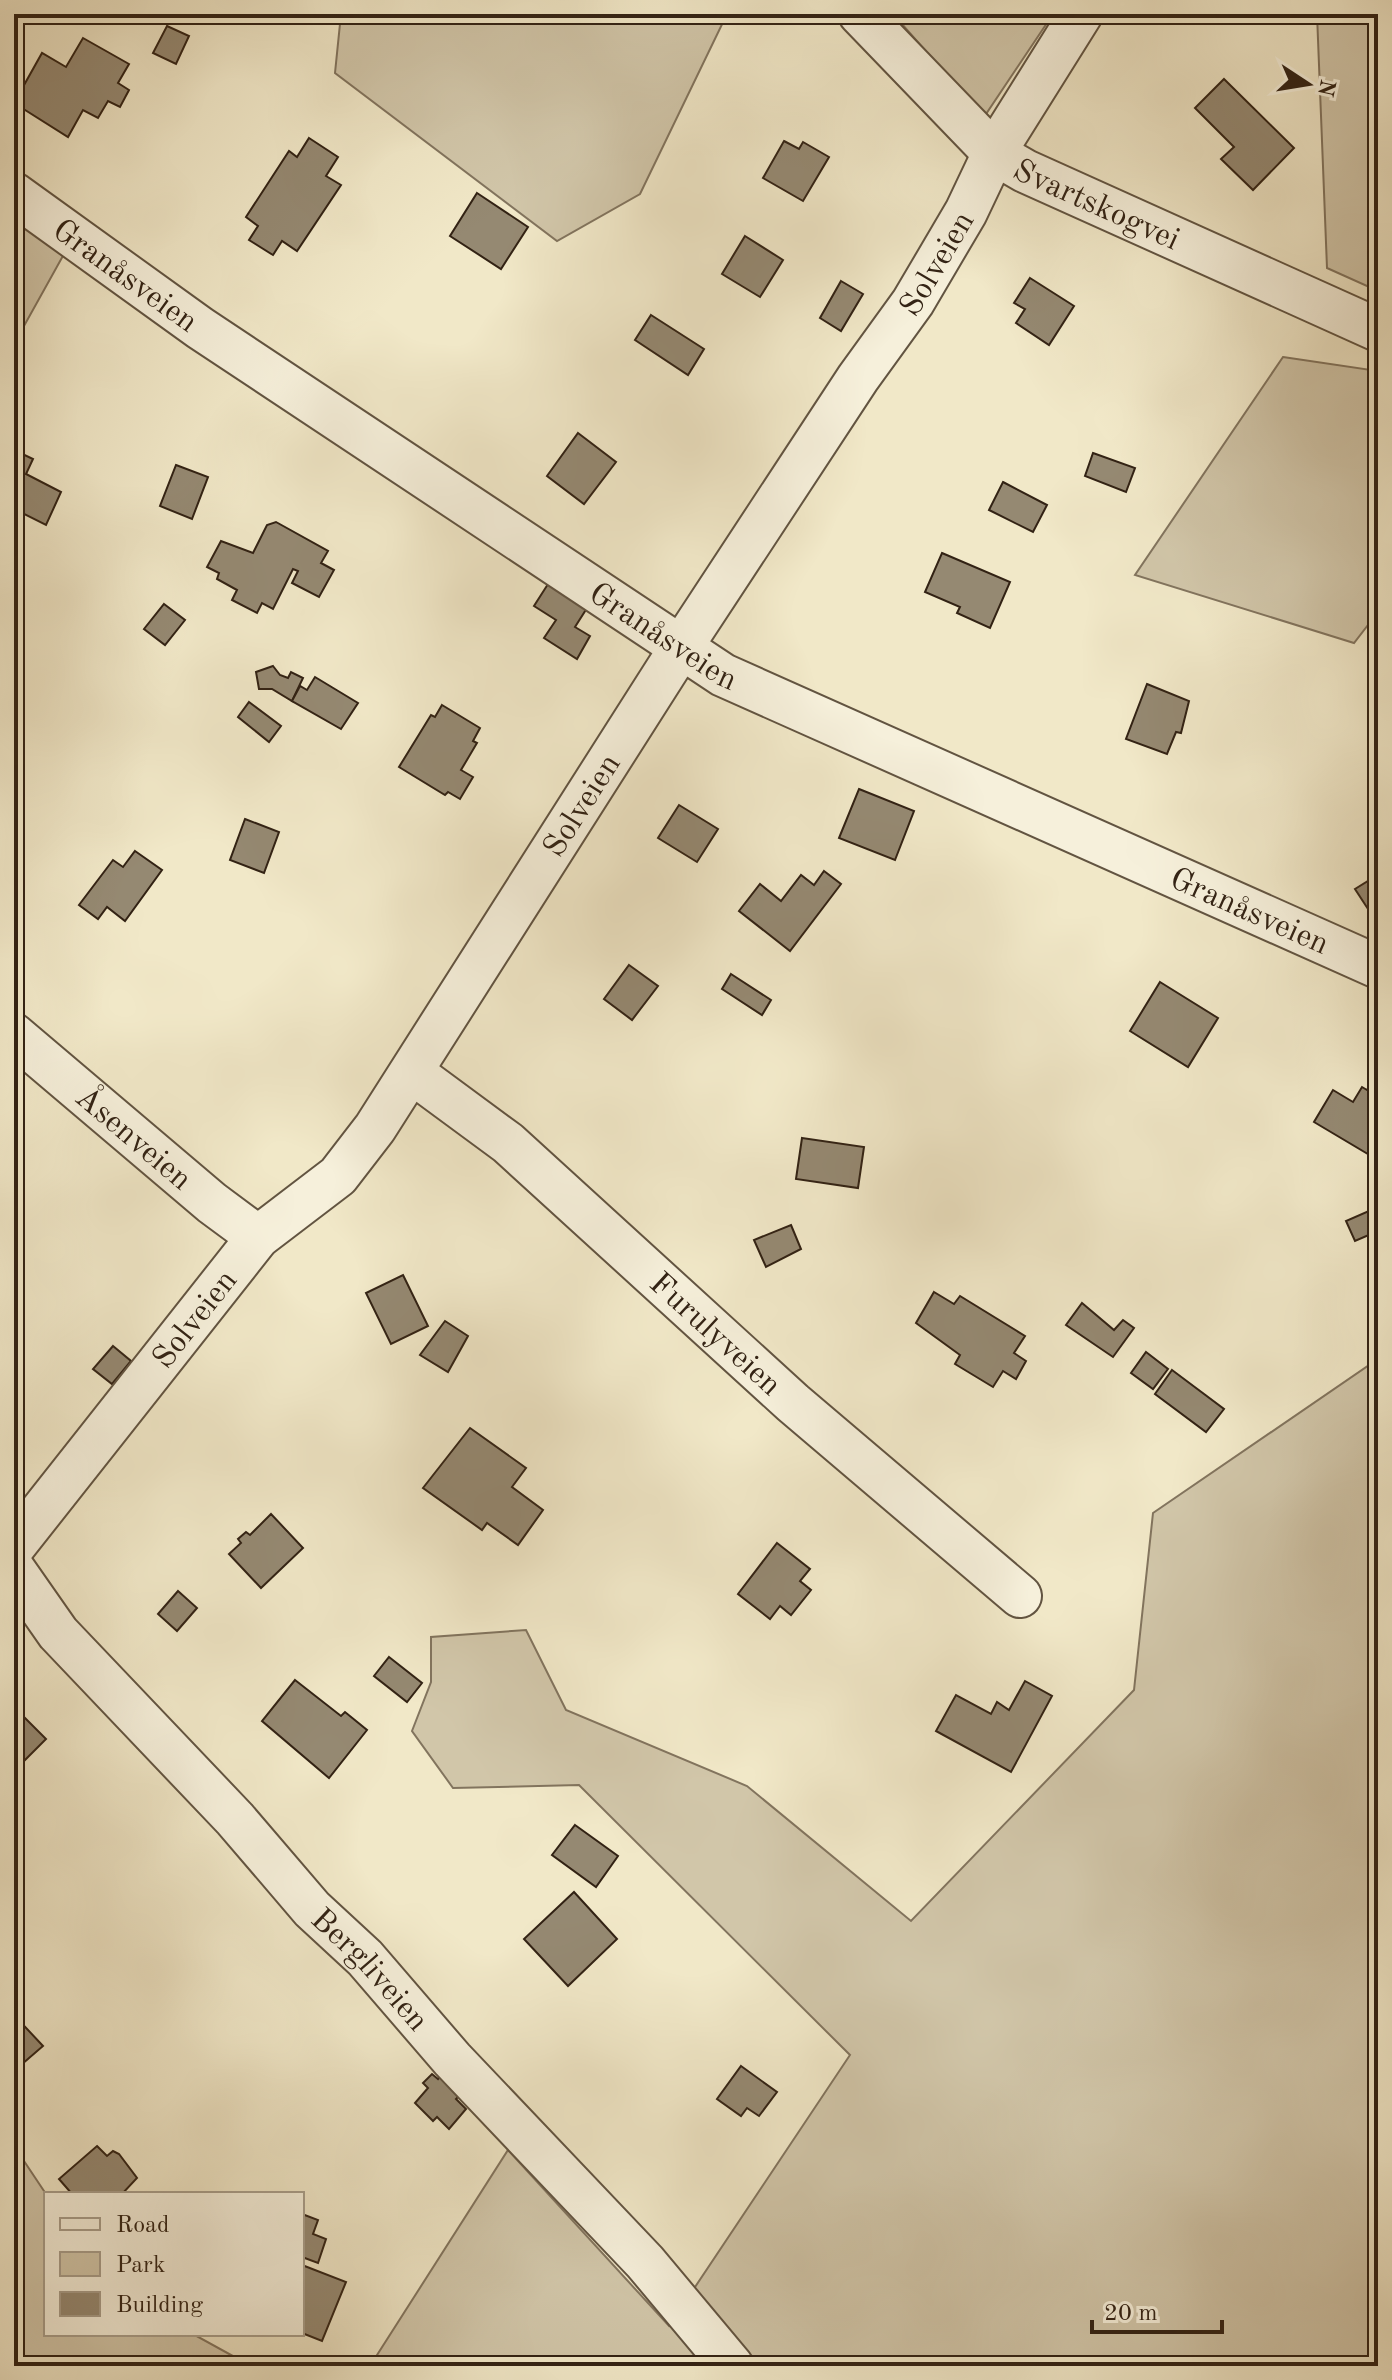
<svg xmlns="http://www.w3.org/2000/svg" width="1392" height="2380" font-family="'Old Standard TT',serif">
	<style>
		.green { fill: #d1c6a9; stroke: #82745e; stroke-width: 2 }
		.building { fill: #958972; stroke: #322214; stroke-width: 2 }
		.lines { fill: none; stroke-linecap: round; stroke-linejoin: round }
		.minor-casing { stroke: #625441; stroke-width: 46 }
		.minor { stroke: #f6f0db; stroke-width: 42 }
		.labels { text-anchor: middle; stroke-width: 6; stroke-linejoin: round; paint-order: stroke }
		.street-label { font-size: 32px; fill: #322214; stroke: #f6f0db }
	</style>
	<rect width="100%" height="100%" fill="#f1e8c8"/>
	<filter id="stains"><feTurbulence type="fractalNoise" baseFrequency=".0025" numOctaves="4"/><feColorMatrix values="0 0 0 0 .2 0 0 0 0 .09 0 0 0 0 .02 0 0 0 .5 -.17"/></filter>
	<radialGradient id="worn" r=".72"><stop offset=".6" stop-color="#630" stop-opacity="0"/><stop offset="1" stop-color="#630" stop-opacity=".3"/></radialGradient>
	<!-- green -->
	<g class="green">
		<polygon points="341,14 727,14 640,194 557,241 335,73"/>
		<polygon points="893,14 1053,14 984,117"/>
		<polygon points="1317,14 1378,14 1378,291 1327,268"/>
		<polygon points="14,221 64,254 14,344"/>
		<polygon points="1283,357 1378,371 1378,612 1354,643 1135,575"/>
		<polygon points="1378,1359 1378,2366 370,2366 508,2150 669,2326 850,2055 579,1785 453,1788 412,1731 431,1682 431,1637 526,1630 566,1710 747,1786 911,1921 1134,1690 1153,1513"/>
		<polygon points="14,2146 46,2194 46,2334 193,2334 251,2366 14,2366"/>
	</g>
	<!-- building -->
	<g class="building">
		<polygon points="167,26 189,36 176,64 153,53"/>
		<polygon points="83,38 129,64 118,83 129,90 120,107 108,101 98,118 83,110 68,137 14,103 42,53 66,67"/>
		<polygon points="1224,79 1294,148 1253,190 1221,159 1234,147 1195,108"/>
		<polygon points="309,138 338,157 326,176 341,185 297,251 282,241 273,255 249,240 258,226 246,217 289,151 297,157"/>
		<polygon points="784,141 799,149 803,142 829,157 803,201 763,178"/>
		<polygon points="477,193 528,227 501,269 450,236"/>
		<polygon points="745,236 783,260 760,297 722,274"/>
		<polygon points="1030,278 1074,306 1049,345 1016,323 1025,309 1014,303"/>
		<polygon points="841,281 863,294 841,331 820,318"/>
		<polygon points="651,315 704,349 688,375 635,340"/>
		<polygon points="578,433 616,462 584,504 547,476"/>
		<polygon points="14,450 33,459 26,474 61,492 46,525 14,509"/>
		<polygon points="1093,453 1135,468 1126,492 1085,476"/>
		<polygon points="176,465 208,477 192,519 160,506"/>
		<polygon points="1003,482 1047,505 1033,532 989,510"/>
		<polygon points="276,522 328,551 321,563 334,570 319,597 292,583 298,571 293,569 273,609 262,603 257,613 232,600 237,590 217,579 219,573 207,567 221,541 253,553 267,525"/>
		<polygon points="942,553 1010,582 990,628 957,613 960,607 925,592"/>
		<polygon points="548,584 587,608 575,627 590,636 577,659 544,638 556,620 534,606"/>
		<polygon points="164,604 185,620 165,645 144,629"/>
		<polygon points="273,666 280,675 288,678 291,672 303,678 292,701 272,689 259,689 256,672"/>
		<polygon points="315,677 358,703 341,729 292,701 300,686 307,690"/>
		<polygon points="1147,684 1189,701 1181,733 1176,732 1167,754 1126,739"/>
		<polygon points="249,702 281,726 269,742 238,717"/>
		<polygon points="442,705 480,728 473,741 477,743 461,770 473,777 460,799 448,792 445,795 399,767 431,715 435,717"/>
		<polygon points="859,789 914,811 895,860 839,838"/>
		<polygon points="679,805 718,829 697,862 658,838"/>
		<polygon points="245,819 279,832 264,873 230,860"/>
		<polygon points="135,851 162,870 125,921 107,907 98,919 79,905 113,860 123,867"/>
		<polygon points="824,871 841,884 790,951 739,911 760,884 781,901 801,875 814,885"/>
		<polygon points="1368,881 1378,903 1368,909 1355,889"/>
		<polygon points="629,965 658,986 632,1020 604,999"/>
		<polygon points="731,974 771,1000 762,1015 722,989"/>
		<polygon points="1160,982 1218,1018 1188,1067 1130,1031"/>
		<polygon points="1373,1080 1378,1083 1378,1160 1314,1122 1333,1090 1353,1102 1362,1087 1367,1090"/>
		<polygon points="802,1138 864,1147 858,1188 796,1179"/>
		<polygon points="1378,1207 1378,1231 1355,1241 1346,1221"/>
		<polygon points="791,1225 801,1249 766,1267 754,1240"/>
		<polygon points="403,1275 428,1326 391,1344 366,1293"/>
		<polygon points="934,1292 954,1304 960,1296 1025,1336 1014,1353 1026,1361 1016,1379 1003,1371 993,1387 955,1364 960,1355 916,1323"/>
		<polygon points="1082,1303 1114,1330 1123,1320 1134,1328 1113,1357 1066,1325"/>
		<polygon points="445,1321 468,1336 448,1372 420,1355"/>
		<polygon points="113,1346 131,1361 112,1384 93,1369"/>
		<polygon points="1146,1352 1168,1369 1153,1389 1131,1373"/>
		<polygon points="1172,1370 1224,1409 1206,1432 1155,1394"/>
		<polygon points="470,1428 526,1468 512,1487 543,1510 518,1545 487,1523 482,1530 423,1488"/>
		<polygon points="271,1514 303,1548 261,1588 229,1554 241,1543 238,1539 246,1532 250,1535"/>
		<polygon points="777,1543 810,1569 800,1581 811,1590 791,1615 780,1606 770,1619 738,1594"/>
		<polygon points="178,1591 197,1608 177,1631 158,1614"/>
		<polygon points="389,1657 422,1683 407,1702 374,1676"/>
		<polygon points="295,1680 341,1716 345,1712 367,1730 329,1778 262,1721"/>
		<polygon points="1025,1681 1052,1696 1011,1772 936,1731 956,1695 991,1714 997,1702 1009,1710"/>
		<polygon points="14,1707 46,1739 21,1764 14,1757"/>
		<polygon points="575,1825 618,1856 596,1887 552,1855"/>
		<polygon points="574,1892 617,1939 568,1986 524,1939"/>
		<polygon points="14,2015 43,2046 14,2071"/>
		<polygon points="741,2066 777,2092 759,2116 747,2108 741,2116 717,2099"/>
		<polygon points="444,2072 464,2091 456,2099 466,2109 449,2129 437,2117 433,2121 415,2103 428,2088 423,2083 432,2074 438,2079"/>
		<polygon points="97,2146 107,2156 113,2151 119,2154 137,2178 122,2194 72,2194 59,2179"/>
		<polygon points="302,2214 318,2220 313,2234 326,2239 318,2263 302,2257"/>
		<polygon points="302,2265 346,2282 322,2341 302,2333"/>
	</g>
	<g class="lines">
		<!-- minor casing -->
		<g class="minor-casing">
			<g id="minor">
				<path id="s1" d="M860,14L994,153L1025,171L1378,330"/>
				<path id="s2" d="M14,194L200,328L723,675L1378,967"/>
				<path id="s3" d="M14,1035L212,1203L258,1237"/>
				<path id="s4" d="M413,1073L508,1143L793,1403L1020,1596"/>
				<path id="s5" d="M14,1546L258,1237L338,1176L375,1128L680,649L858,378L913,302L966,212L994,153L1081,14"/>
				<path id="s6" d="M14,1570L58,1633L235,1819L312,1909L365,1958L452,2059L645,2262L732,2366"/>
			</g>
		</g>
		<!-- minor -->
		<use href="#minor" class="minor"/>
	</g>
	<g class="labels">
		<!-- street labels -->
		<g class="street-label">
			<text dy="11" stroke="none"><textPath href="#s1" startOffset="308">Svartskogvei</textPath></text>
			<text dy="11" stroke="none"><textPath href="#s5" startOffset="1586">Solveien</textPath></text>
			<text dy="11" stroke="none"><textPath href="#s2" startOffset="138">Granåsveien</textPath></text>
			<text dy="11" stroke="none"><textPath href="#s2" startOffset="786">Granåsveien</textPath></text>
			<text dy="11" stroke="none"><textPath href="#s5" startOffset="938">Solveien</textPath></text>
			<text dy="11" stroke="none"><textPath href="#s2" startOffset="1434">Granåsveien</textPath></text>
			<text dy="11" stroke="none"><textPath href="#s3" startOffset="158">Åsenveien</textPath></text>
			<text dy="11" stroke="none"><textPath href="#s5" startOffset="290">Solveien</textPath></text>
			<text dy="11" stroke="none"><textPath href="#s4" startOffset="400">Furulyveien</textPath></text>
			<text dy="11" stroke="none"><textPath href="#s6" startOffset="536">Bergliveien</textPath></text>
		</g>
	</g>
	<!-- margin -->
	<rect width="1392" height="2380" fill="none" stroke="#f1e8c8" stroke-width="48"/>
	<rect x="16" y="16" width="1360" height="2348" fill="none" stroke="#322214" stroke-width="4"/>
	<rect x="24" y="24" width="1344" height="2332" fill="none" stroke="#322214" stroke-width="2"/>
	<!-- legend -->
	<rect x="44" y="2192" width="260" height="144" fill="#f6f0db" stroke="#a89e8b" stroke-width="2"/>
	<rect x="60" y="2218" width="40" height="12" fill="#f6f0db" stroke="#a89e8b" stroke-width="2"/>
	<text x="116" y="2232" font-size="24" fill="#322214">Road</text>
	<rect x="60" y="2252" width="40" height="24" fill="#d1c6a9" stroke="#a89e8b" stroke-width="2"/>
	<text x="116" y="2272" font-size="24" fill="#322214">Park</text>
	<rect x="60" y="2292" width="40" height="24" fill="#958972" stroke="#a89e8b" stroke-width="2"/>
	<text x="116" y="2312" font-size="24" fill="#322214">Building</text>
	<!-- north arrow -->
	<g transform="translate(1308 84) rotate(102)" stroke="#f6f0db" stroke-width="6" paint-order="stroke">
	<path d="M0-6L14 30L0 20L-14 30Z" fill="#322214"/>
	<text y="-12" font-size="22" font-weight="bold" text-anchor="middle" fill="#322214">N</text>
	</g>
	<!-- scale -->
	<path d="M1092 2320v12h130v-12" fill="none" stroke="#322214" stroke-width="4"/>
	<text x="1104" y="2320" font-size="24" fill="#322214" stroke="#f6f0db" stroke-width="6" paint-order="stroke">20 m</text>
	<rect width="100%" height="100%" filter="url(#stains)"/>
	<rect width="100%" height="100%" fill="url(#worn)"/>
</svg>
